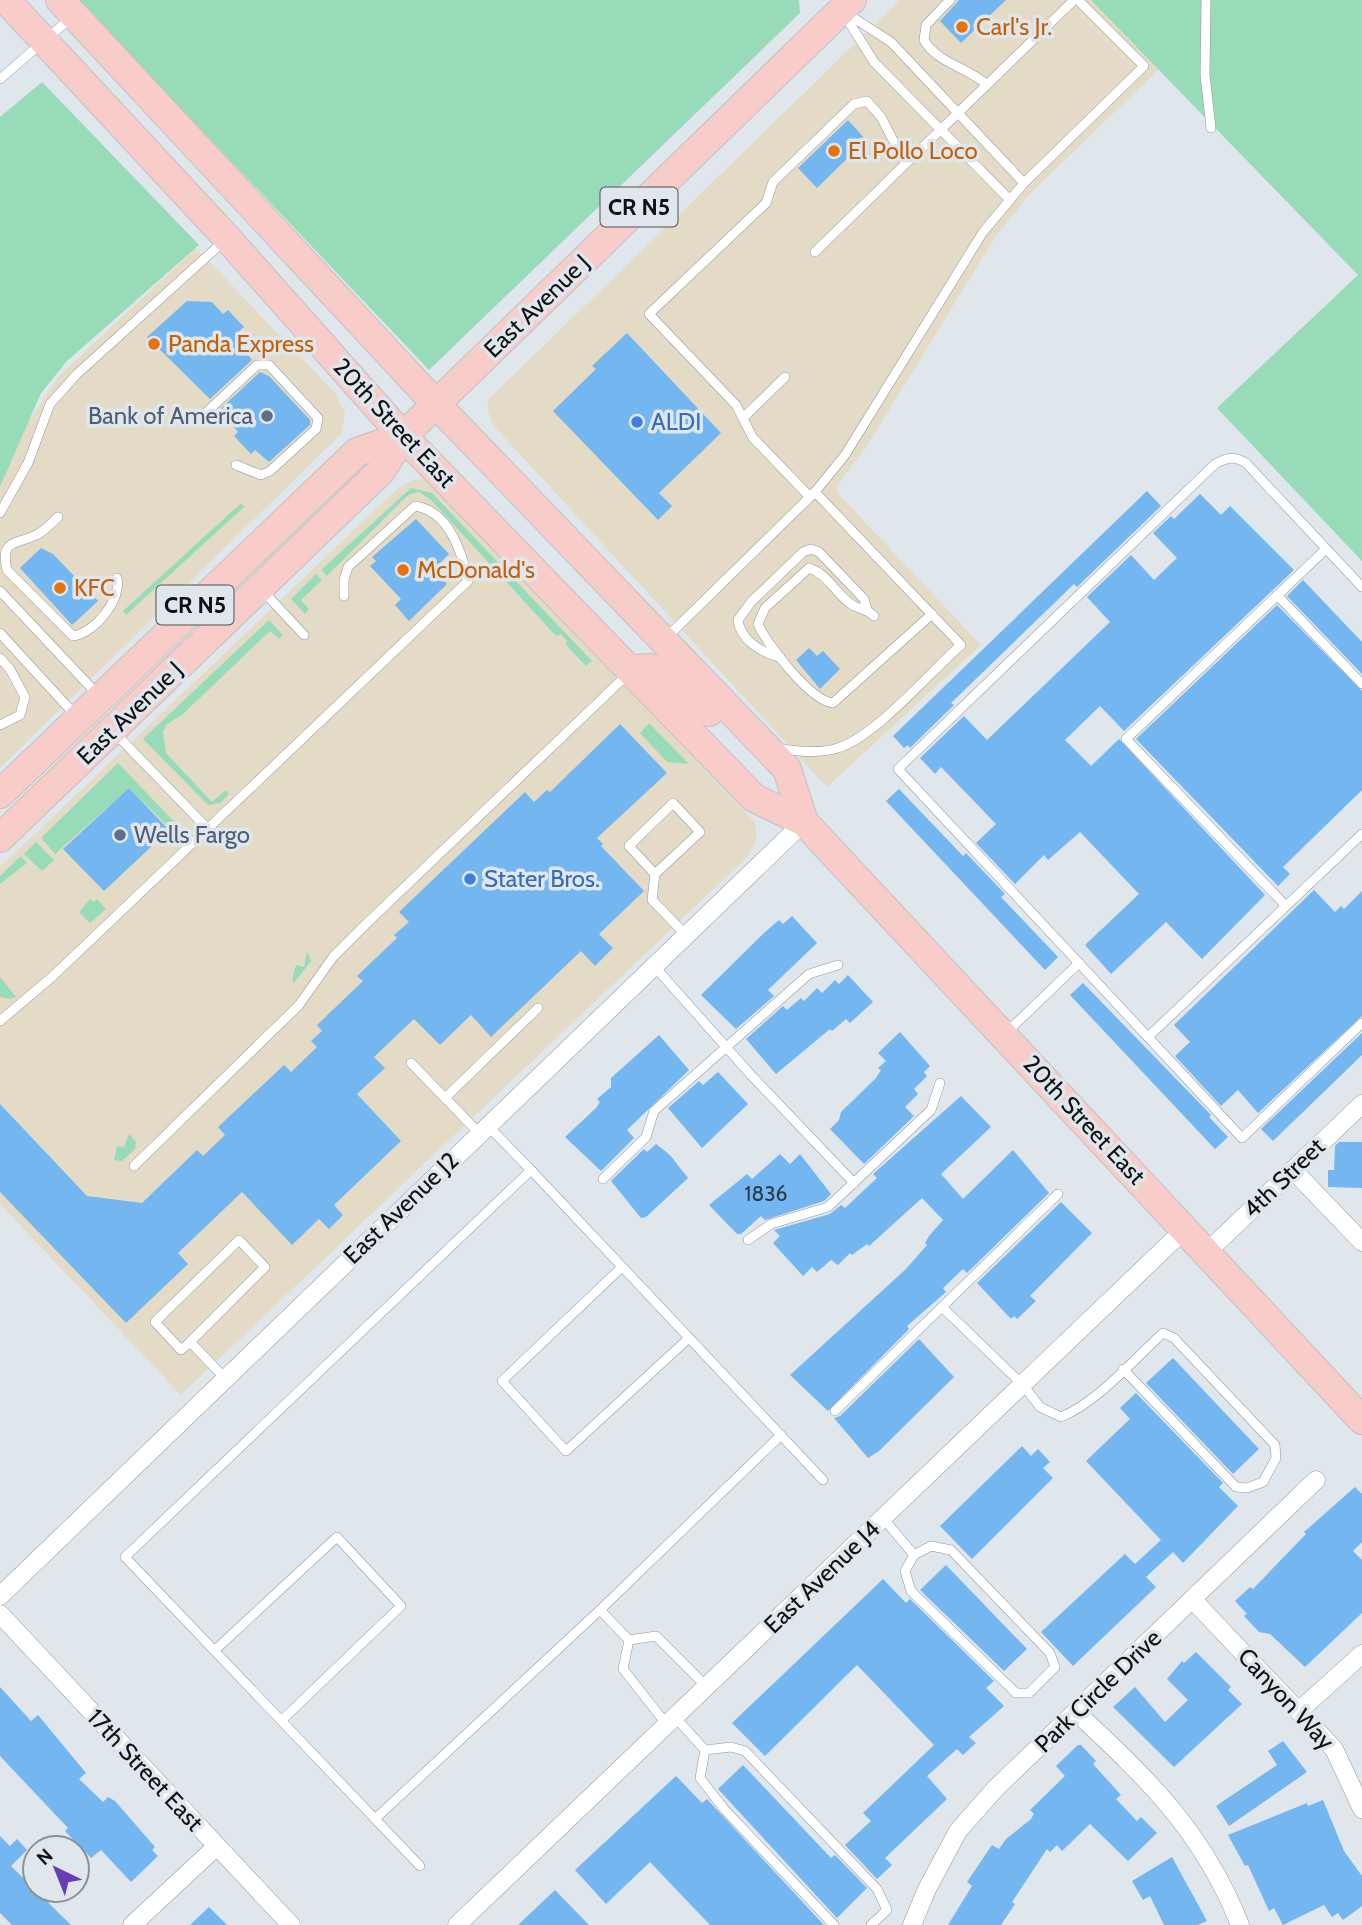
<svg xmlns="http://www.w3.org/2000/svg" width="1362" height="1925" font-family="Cabin,sans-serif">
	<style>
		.commercial { fill: #e4dbc6 }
		.green { fill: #98dbb9 }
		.building { fill: #73b6f0 }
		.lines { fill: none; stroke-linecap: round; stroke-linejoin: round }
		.lane-casing { stroke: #91979d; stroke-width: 10 }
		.street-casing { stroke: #91979d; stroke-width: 19 }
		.primary-casing { stroke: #c1c1c2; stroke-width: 30 }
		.lane { stroke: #fff; stroke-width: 9 }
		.street { stroke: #fff; stroke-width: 18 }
		.primary { stroke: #f8ccc8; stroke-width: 28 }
		.food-dot { fill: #e8710a; stroke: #dfe6ec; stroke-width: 2.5 }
		.service-dot { fill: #5c6f8a; stroke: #dfe6ec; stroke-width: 2.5 }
		.shop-dot { fill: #3f7fe0; stroke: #dfe6ec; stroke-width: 2.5 }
		.labels { text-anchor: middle; stroke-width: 7; stroke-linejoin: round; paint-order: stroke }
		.number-label { font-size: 21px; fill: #283a4b }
		.shield { fill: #dfe6ec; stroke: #4d5155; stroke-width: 2 }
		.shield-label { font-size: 23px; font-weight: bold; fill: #0f1114 }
		.food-label { font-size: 24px; fill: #c56008; stroke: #dfe6ec; text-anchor: start }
		.street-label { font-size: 24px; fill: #0f1114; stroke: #dfe6ec }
		.service-label { font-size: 24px; fill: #4e5e75; stroke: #dfe6ec; text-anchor: end }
		.shop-label { font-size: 24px; fill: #366cbe; stroke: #dfe6ec; text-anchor: start }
	</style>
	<rect width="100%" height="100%" fill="#dfe6ec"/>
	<!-- commercial -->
	<g class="commercial">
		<polygon points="900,0 1097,0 1163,65 1028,196 994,239 870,441 838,485 837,491 842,498 981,645 827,787 492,424 487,405 491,397"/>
		<polygon points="196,248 335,393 345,413 341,434 0,768 0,489 23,430 59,376"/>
		<polygon points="424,479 442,489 755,823 757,840 746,858 181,1395 0,1204 0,867 397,489 413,480"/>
	</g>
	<!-- green -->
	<g class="green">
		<polygon points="78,0 799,0 800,13 429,370"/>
		<polygon points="1091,0 1362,0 1362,561 1217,408 1358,275"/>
		<polygon points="42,82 199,245 67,361 41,393 0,487 0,117"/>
		<polygon points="411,488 432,493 592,661 586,666 566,645 567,641 561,634 556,636 431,500 419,492 408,495 327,576 321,570"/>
		<polygon points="240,504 245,506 126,615 123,611"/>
		<polygon points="316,574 322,580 301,600 309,609 305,614 291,599"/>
		<polygon points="269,620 283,635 279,639 270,631 183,714 166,725 163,732 166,753 212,802 226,790 229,794 220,803 208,805 143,739"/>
		<polygon points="649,723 689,764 667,762 640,733"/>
		<polygon points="118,763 183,831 183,836 178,836 129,788 55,854 41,838"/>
		<polygon points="36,842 54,860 42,871 24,854"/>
		<polygon points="21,856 27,863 0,884 0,876"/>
		<polygon points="90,899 94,902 97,899 106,909 90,923 79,912"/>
		<polygon points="307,951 311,961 294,983 292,980 296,965 304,967"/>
		<polygon points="0,977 16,997 10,999 0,997"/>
		<polygon points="129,1134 136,1142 135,1149 122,1161 114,1160 117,1146 124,1147"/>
	</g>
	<!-- building -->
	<g class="building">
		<polygon points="959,0 1006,0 961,43 940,21"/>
		<polygon points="848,120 866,140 817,188 798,168"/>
		<polygon points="187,301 212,302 223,314 228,310 244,327 239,331 256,349 249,356 252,360 210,399 147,337"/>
		<polygon points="627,333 721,433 659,493 672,506 658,520 553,411 596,369 592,366"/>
		<polygon points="260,372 269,376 310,420 310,425 269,462 255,450 251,454 234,436 238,432 219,410"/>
		<polygon points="1147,491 1161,506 1077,587 1074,584 951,703 954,705 910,748 908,745 904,748 893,736"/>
		<polygon points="1200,494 1221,515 1230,506 1294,570 1124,731 1100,706 1065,740 1091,766 1119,739 1265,895 1202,959 1166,922 1111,974 1085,945 1139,894 1080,832 1048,860 1044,855 1015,884 976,843 996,824 941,767 935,774 920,758 964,716 987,740 1110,622 1087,597 1131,555 1154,580 1177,558 1153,533 1171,516 1174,519"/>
		<polygon points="416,519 449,554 433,570 447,584 409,621 395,605 401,599 370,566 376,561 372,557"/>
		<polygon points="41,548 53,554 98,601 72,625 20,568"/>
		<polygon points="1303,580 1362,642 1362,674 1287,596"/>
		<polygon points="1277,605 1362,691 1362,790 1283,867 1290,874 1278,886 1136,739"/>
		<polygon points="809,648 817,656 823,651 840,669 820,689 796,660"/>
		<polygon points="620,724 667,773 597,838 603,844 601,846 644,891 599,934 613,948 595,966 581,951 491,1037 471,1015 440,1045 414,1019 374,1057 385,1068 357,1094 401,1141 334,1205 343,1215 329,1229 319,1219 292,1245 242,1192 178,1253 188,1264 126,1323 0,1192 0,1104 87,1196 142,1203 197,1150 203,1156 225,1135 218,1127 284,1065 291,1072 317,1047 311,1041 322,1031 317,1025 363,981 357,976 397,938 394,935 409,922 399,912 525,792 534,802 547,790 550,792"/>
		<polygon points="129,788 169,830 104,891 63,849"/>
		<polygon points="899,789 963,856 966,853 1005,894 1001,897 1058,957 1045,970 886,801"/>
		<polygon points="1314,890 1335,912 1341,906 1344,909 1362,891 1362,1016 1258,1113 1238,1090 1221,1106 1175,1056 1190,1042 1174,1025"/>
		<polygon points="792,916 817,943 768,990 774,996 736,1029 701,995 765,932 779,920 783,924"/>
		<polygon points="848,975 873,1002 850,1023 846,1019 832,1031 830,1029 776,1074 746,1039 783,1006 787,1010 801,998 804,1001 817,988 822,993 835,980 839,984"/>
		<polygon points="1083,983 1211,1115 1209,1117 1228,1137 1215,1149 1070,995"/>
		<polygon points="900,1032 930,1066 924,1072 927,1076 914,1089 918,1094 905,1107 914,1116 864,1164 830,1129 839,1120 841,1112 876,1078 881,1070 878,1068 886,1061 878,1053"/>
		<polygon points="1362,1033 1362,1055 1273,1141 1261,1129"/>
		<polygon points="659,1035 689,1070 627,1130 634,1138 601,1171 565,1137 596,1108 600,1102 597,1099 611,1087 611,1078"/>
		<polygon points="718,1072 748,1104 702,1148 668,1108 699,1081 703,1085"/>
		<polygon points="961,1096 991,1127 941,1174 963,1199 1013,1150 1049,1193 967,1273 963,1269 943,1288 946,1292 907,1326 909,1329 828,1411 790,1375 906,1269 927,1245 925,1243 929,1236 943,1220 922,1198 869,1246 867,1244 852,1255 850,1253 838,1265 831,1260 817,1272 812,1267 803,1276 773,1243 780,1236 774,1230 830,1214 841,1205 845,1208 877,1178 873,1174"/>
		<polygon points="1339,1142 1362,1142 1362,1188 1328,1187 1328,1170 1334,1170 1335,1146"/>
		<polygon points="656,1144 670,1155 688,1178 646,1217 641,1218 611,1181 644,1149 647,1152"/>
		<polygon points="780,1154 790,1164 800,1154 831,1194 824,1201 765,1220 761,1216 741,1234 737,1234 709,1205 747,1174 752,1179"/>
		<polygon points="1061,1202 1092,1233 1030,1296 1036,1301 1017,1319 1014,1316 1011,1319 977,1283"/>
		<polygon points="919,1339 954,1377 879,1451 868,1458 834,1418 840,1416"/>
		<polygon points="1173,1358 1259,1449 1233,1474 1146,1383"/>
		<polygon points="1136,1393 1223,1483 1219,1487 1238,1506 1183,1563 1173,1552 1146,1577 1156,1587 1073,1666 1041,1632 1125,1554 1135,1564 1161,1540 1086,1461 1130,1419 1120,1408"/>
		<polygon points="1022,1446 1031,1456 1038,1449 1050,1462 1043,1468 1053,1478 972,1559 940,1526"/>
		<polygon points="1355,1487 1362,1494 1362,1542 1353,1551 1362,1560 1362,1613 1305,1667 1270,1634 1259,1632 1244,1616 1247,1614 1235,1601 1250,1587 1253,1589 1306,1534 1304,1532"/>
		<polygon points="946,1565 1027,1649 1004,1671 920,1590"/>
		<polygon points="883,1579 906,1603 910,1599 994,1681 986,1688 1004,1706 969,1737 976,1743 963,1755 957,1749 927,1776 947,1799 885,1858 892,1865 877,1879 845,1845 871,1821 863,1813 934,1745 857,1665 765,1756 732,1723"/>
		<polygon points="1196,1652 1231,1687 1228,1690 1242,1704 1174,1767 1113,1707 1135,1687 1165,1722 1188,1700 1167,1679 1182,1661 1184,1663"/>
		<polygon points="0,1687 31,1721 38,1715 86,1773 79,1779 103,1802 108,1797 115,1801 155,1847 152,1850 158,1856 131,1882 101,1850 91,1858 65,1831 68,1828 0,1756"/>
		<polygon points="1283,1741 1307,1772 1229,1826 1216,1806 1277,1765 1268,1751"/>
		<polygon points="1078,1745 1081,1745 1096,1761 1093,1764 1121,1795 1116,1799 1137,1821 1141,1817 1157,1833 1128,1861 1090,1824 1062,1851 1057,1845 1050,1852 1047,1849 1012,1902 1015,1904 1001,1925 948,1925 972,1886 967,1882 992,1845 999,1849 1006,1839 1031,1819 1034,1814 1030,1810 1065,1776 1056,1766"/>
		<polygon points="743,1765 831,1858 835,1855 867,1888 837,1918 718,1789"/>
		<polygon points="676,1776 702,1803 707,1799 824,1925 710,1925 650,1862 606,1904 575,1870"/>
		<polygon points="1323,1800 1344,1851 1362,1876 1362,1906 1343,1920 1338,1913 1332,1917 1324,1905 1283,1925 1274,1908 1269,1911 1248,1865 1245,1866 1228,1835 1307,1803 1308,1806"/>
		<polygon points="0,1836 10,1846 17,1839 27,1850 11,1866 71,1925 12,1925 0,1913"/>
		<polygon points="1172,1857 1207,1921 1198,1925 1164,1925 1150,1896 1143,1900 1132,1881"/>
		<polygon points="555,1890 589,1925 518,1925"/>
		<polygon points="209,1907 227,1925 190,1925"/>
	</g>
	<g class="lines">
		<!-- lane casing -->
		<g class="lane-casing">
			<g id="lane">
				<path d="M950,0L926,25L924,40C937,63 967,67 986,84"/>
				<polyline points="1206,0 1205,75 1211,128"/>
				<polyline points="846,13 891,42 1024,183"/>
				<polyline points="844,14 874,62 1009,199"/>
				<polyline points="0,79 73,16"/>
				<polyline points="815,252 1074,0"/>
				<polyline points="743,418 785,377"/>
				<polyline points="197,421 257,365 269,365 318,418 316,429 270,471 261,475 236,465"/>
				<polyline points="810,497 753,438 736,405 649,314 766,203 773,182 854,104 867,101 881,117 905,163"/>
				<polyline points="0,513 28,463 50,404 77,374 224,241"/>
				<path d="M58,517C51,523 44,532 36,535C15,545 0,539 7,570L73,636C95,633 122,599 117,578"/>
				<path d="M1362,587L1246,463C1234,456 1228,457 1215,464L898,769L1242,1138L1362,1023"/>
				<polyline points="262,590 304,635"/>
				<polyline points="0,591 99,696"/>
				<polyline points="1277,595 1362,684"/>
				<path d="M874,616C867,609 862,610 854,606C836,596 830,575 809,568L765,608L758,624C767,645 811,701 833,703L932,614"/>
				<polyline points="0,633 77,717"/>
				<polyline points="666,638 815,492 845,455 983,232 1024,183 1144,66 1078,0"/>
				<path d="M780,657C762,653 740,640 738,620L751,602L803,552L811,549L819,552L864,599L867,609"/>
				<polyline points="0,658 10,669 25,697 20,715 0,725"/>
				<polyline points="114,732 208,829"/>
				<path d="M779,749C798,751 819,754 838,748C876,736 929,673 961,645L815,492"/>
				<polyline points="655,874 629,846 673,803 700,832 655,874 652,900 685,934"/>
				<polyline points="1286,906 1126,739 1326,549"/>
				<polyline points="654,966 751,1075 854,1183"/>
				<path d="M0,1021L53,976L468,581C462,552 449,511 415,506L348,567L344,580V596"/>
				<polyline points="1007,1032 1079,963"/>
				<polyline points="1148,1037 1362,834"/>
				<polyline points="411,1063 479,1133"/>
				<polyline points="445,1098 538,1008"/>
				<polyline points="134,1166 299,1005 333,957 367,923 628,674"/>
				<polyline points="531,1170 823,1480"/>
				<polyline points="603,1179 646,1137 654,1111 809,974 838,965"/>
				<polyline points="748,1240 771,1224 828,1207 931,1110 940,1083"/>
				<polyline points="622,1267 502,1381 566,1451 689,1338"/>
				<path d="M942,1307L1023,1385L1040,1407L1061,1417C1099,1401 1132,1361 1163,1333L1174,1338L1275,1445L1276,1458L1263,1482L1247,1488L1236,1487L1123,1369"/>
				<polyline points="190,1342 181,1350 155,1322 239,1240 265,1267 190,1342 225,1378"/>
				<polyline points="835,1411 1058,1194"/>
				<polyline points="883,1518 914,1555 905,1571 911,1591 1016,1693 1029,1693 1055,1667 1050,1653 951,1550 931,1546 914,1555"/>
				<polyline points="600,1610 629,1640"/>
				<polyline points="215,1650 337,1537 401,1606 282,1720"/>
				<polyline points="675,1717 705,1750"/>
				<polyline points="667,1725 623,1669 629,1640 656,1636 707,1687"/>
				<polyline points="705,1750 731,1747 745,1751 877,1889 887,1910 871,1925"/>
				<polyline points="705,1750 700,1778 725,1810 834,1925"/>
				<polyline points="376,1818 600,1610 781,1435"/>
				<polyline points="420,1866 125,1557 531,1170 487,1125"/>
			</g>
		</g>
		<!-- street casing -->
		<g class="street-casing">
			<g id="street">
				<polyline points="1293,1170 1362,1242"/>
				<polyline points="1207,1252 1362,1104"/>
				<polyline points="0,1596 804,822"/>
				<polyline points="1193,1600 1334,1749 1362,1809"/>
				<polyline points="0,1614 291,1925"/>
				<polyline points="1300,1710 1362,1654"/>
				<path d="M1077,1713C1148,1779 1204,1833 1240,1925"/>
				<polyline points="132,1925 217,1846"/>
				<polyline points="457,1925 1185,1229"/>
				<polyline points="912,1925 927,1889 958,1831 995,1789 1316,1480"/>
			</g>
		</g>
		<!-- primary casing -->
		<g class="primary-casing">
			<g id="primary">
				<polyline points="6,0 227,238 403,436 754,798 804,822 1362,1420"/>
				<polyline points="60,0 436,404 787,769 804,822"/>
				<path d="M632,670C671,660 684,688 709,712"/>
				<polyline points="0,794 357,452 403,436"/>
				<polyline points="0,838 381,471 403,436 852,0"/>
			</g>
		</g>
		<!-- lane -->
		<use href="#lane" class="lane"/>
		<!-- street -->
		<use href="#street" class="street"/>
		<!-- primary -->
		<use href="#primary" class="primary"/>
	</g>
	<!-- markers -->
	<g class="food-dot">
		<circle cx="962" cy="27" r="7"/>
		<circle cx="834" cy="151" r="7"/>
		<circle cx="154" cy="344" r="7"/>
		<circle cx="403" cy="570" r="7"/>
		<circle cx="60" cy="588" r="7"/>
	</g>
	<g class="service-dot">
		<circle cx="267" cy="416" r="7"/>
		<circle cx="120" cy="835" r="7"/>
	</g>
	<g class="shop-dot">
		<circle cx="637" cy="422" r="7"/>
		<circle cx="470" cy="879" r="7"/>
	</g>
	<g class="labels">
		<!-- number labels -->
		<g class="number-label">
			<text x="766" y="1201">1836</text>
		</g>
		<!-- shield labels -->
		<g class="shield">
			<rect x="600.5" y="187.5" width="77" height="39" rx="5"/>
			<rect x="156.5" y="585.5" width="77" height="39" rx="5"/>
		</g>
		<g class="shield-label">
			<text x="639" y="215">CR N5</text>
			<text x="195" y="613">CR N5</text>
		</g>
		<!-- food labels -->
		<g class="food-label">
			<text x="976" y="35">Carl's Jr.</text>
			<text x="848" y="159">El Pollo Loco</text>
			<text x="168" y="352">Panda Express</text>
			<text x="417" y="578">McDonald's</text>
			<text x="74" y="596">KFC</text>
		</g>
		<!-- street labels -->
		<g class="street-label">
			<text transform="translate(537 306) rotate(-44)" y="8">East Avenue J</text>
			<text transform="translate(394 423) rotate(47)" y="8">20th Street East</text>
			<text transform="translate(130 713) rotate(-44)" y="8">East Avenue J</text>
			<text transform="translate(1084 1120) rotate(47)" y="8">20th Street East</text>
			<text transform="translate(1284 1178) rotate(-44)" y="8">4th Street</text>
			<text transform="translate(401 1208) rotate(-44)" y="8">East Avenue J2</text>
			<text transform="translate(822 1577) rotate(-44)" y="8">East Avenue J4</text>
			<text transform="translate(1098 1691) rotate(-44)" y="8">Park Circle Drive</text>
			<text transform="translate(1286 1699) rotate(47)" y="8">Canyon Way</text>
			<text transform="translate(145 1770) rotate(47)" y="8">17th Street East</text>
		</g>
		<!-- service labels -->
		<g class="service-label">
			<text x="253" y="424">Bank of America</text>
			<text x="134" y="843" text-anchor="start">Wells Fargo</text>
		</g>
		<!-- shop labels -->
		<g class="shop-label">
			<text x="651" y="430">ALDI</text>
			<text x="484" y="887">Stater Bros.</text>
		</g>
	</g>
	<!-- north arrow -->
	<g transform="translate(56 1869) rotate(317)"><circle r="33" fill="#dfe6ec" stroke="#8c9196" stroke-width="2"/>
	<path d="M0-5L12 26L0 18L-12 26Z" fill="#683cb4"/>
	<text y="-10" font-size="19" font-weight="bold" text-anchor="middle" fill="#0f1114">N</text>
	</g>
</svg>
